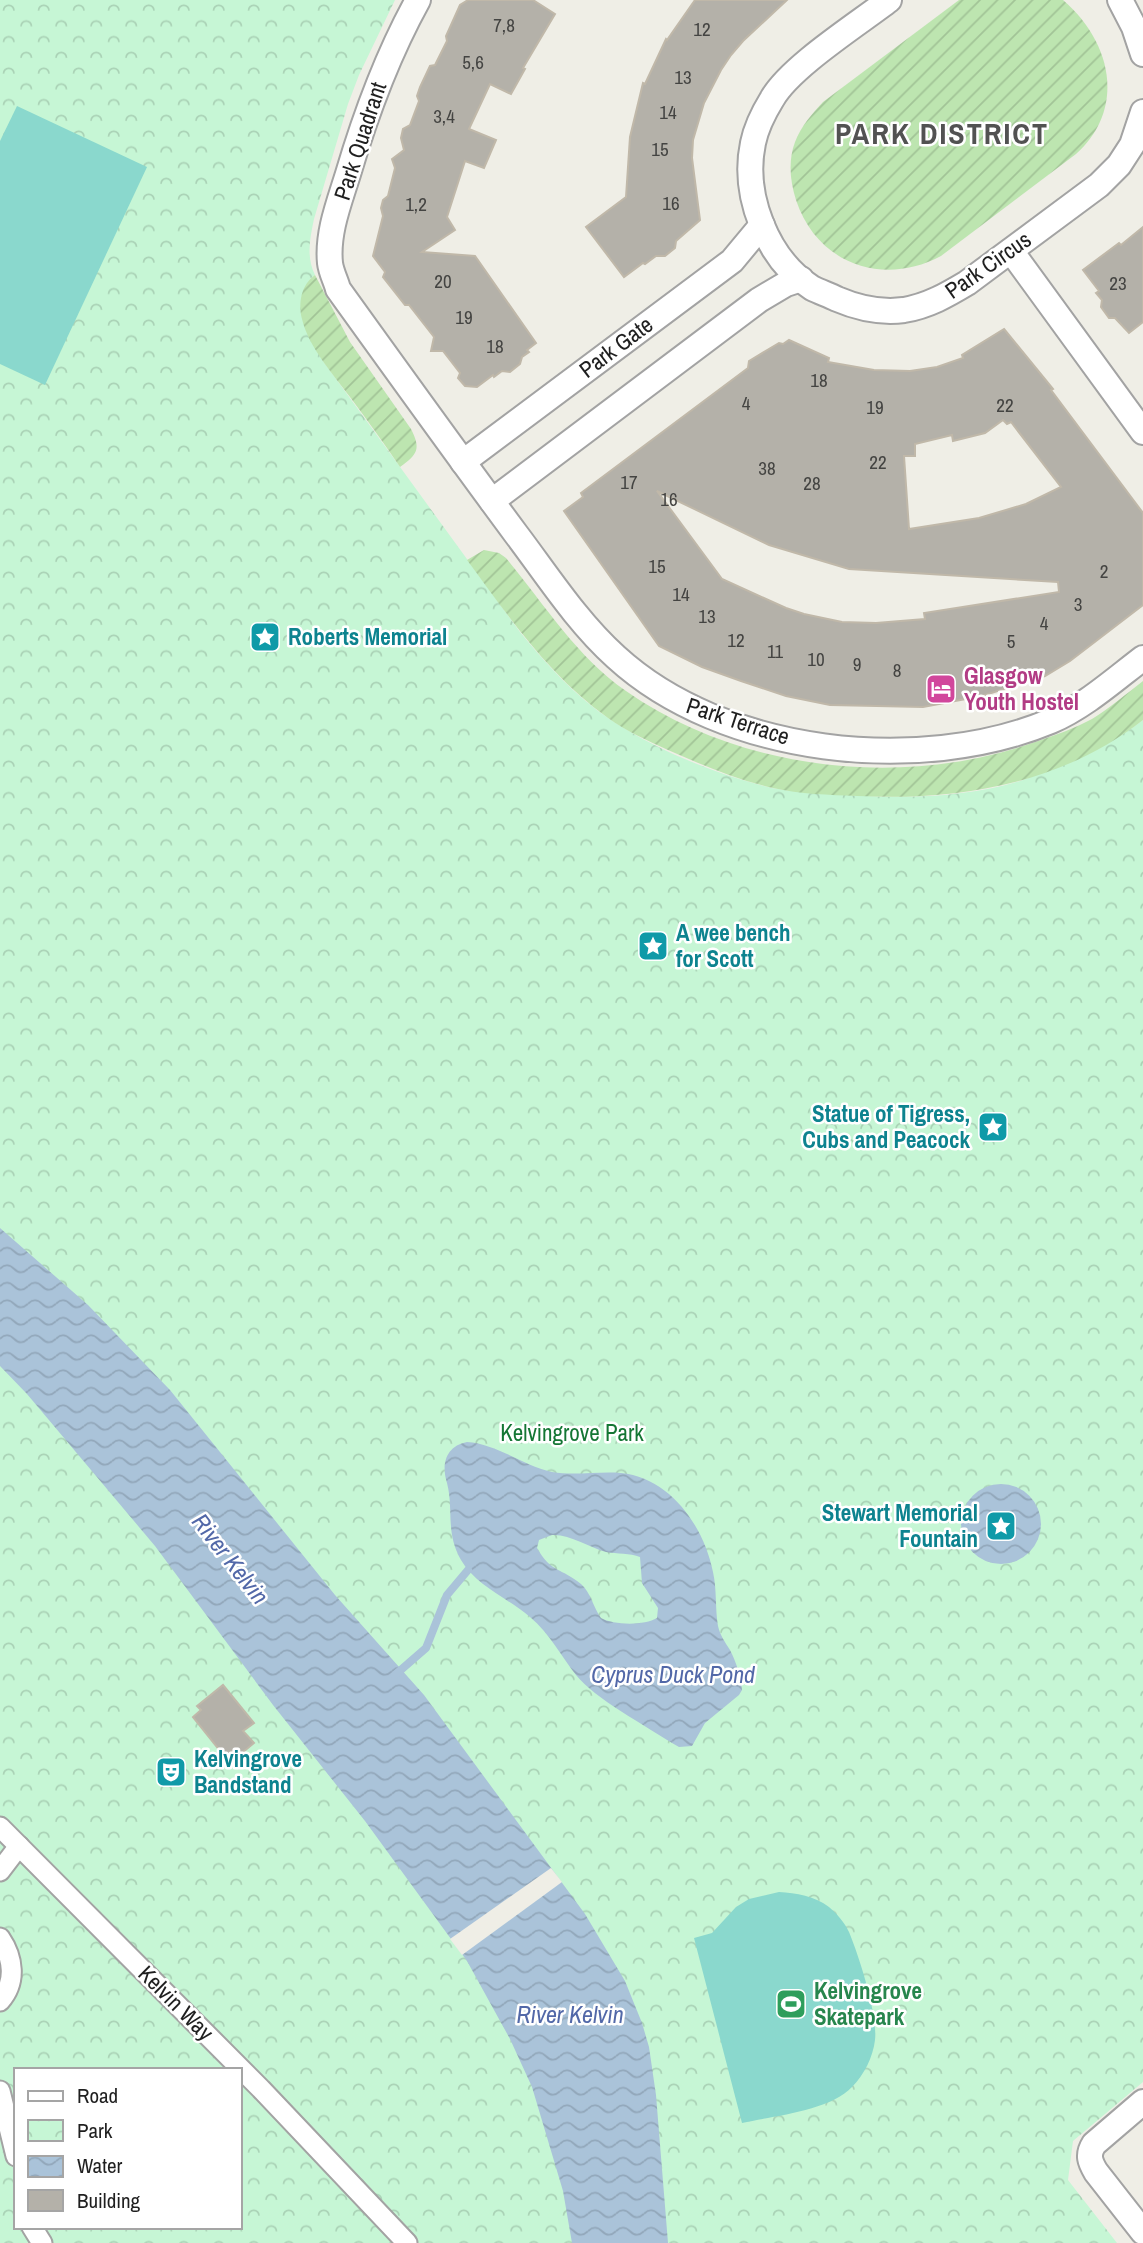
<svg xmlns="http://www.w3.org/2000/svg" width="1143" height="2243" font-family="'Archivo Narrow',sans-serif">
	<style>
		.park { fill: url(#park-crowns); fill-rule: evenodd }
		.garden { fill: url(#garden-furrows) }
		.pitch { fill: #8ad8cd }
		.water { fill: url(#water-waves); fill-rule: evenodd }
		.pier { fill: #efeee6 }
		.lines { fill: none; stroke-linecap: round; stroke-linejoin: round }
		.stream { stroke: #aac3d9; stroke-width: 8 }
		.building { fill: #b4b1a9; stroke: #c0b8a9; stroke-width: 2; fill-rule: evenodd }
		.pedestrian-casing { stroke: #a3a3a3; stroke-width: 23 }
		.minor-casing { stroke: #a3a3a3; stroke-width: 28 }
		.pedestrian { stroke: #fff; stroke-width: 19 }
		.minor { stroke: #fff; stroke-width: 24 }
		.labels { text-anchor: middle; stroke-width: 5; stroke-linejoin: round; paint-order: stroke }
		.number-label { font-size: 19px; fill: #444442 }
		.street-label { font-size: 23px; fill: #1f1f1f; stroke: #fff }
		.culture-label { font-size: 23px; font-weight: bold; fill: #0d838f; stroke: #fff; text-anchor: start }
		.hotel-label { font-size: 23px; font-weight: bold; fill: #b23c85; stroke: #fff; text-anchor: start }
		.park-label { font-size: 23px; fill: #147634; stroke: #fff }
		.leisure-label { font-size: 23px; font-weight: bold; fill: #27864d; stroke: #fff; text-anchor: start }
		.water-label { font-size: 24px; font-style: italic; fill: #5268a8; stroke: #fff }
		.district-label { font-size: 30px; font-weight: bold; letter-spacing: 2px; fill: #525252; stroke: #fff }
	</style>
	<defs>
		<pattern id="park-crowns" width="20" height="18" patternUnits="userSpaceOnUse" patternTransform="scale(1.75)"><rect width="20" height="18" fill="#c6f6d5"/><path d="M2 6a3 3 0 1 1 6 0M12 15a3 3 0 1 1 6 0" fill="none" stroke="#aad2b6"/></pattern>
		<pattern id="garden-furrows" width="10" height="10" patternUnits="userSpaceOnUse" patternTransform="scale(1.75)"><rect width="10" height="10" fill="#bde5b0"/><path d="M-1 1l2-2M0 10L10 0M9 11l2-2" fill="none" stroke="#a2c497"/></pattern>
		<pattern id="water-waves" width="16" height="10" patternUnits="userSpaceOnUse" patternTransform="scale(1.75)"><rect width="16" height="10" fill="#aac3d9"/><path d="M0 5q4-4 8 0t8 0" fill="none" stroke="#92a7ba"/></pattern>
	</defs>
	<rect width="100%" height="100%" fill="#efeee6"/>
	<!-- park -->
	<path class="park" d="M0,0H395L359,75L348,104L314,219C310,238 306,257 315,275L310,279L306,330L323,361L520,632C546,664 576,697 611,720C658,751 718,775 772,788C793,792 814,793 835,794C896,799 961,799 1020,781C1035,776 1050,769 1064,763C1092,751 1119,739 1143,720V2082L1073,2141L1068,2180L1117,2243H0ZM16,2070H240V2227H16Z"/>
	<!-- garden -->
	<g class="garden">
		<path d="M959,0H1063C1111,41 1127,108 1076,154L941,256C883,287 817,264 796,200C790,181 788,161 795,142C801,126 812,114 823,102Z"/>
		<path d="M315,275L350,342L411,429C421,449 418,454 400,467C384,443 367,420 350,397C333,374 309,348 302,319C298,303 301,285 315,275Z"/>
		<path d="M484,550L499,553L506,558C545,605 576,656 626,691C742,772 906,789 1038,741C1056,735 1075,728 1092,719C1110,708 1126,694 1143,681V720C1061,784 959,801 857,796C829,795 800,794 773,788C737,780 702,765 668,750C648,741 626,731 608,718C549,676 509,617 467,560Z"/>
	</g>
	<!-- pitch -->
	<g class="pitch">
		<polygon points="17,106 147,167 45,385 0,364 0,141"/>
		<path d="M779,1892C796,1893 815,1896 829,1907C837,1914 845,1923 849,1932C859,1956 878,2015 875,2040C873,2057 864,2075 852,2087C829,2111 773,2116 742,2123L694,1938L712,1933L736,1907L749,1899Z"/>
	</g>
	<!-- water -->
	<g class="water">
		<polygon points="0,1228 88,1305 170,1390 335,1595 424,1695 585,1914 625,1981 642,2023 649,2047 656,2095 668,2243 572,2243 563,2191 532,2087 510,2039 467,1961 365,1821 273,1705 155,1546 27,1394 0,1366"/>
		<path d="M467,1442C497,1444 522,1465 552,1472C575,1476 598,1471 621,1473C671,1478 704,1527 713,1572C717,1590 715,1608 718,1626C720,1635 725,1642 730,1650C736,1662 741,1676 742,1690L739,1695L705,1723L692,1746L679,1747L672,1743C646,1726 594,1698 576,1675C561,1656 550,1634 530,1617C508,1598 476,1586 461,1560C445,1532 454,1510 447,1483C441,1464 446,1446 467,1442ZM552,1535C570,1534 588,1547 606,1552C617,1554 630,1553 640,1557L642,1583L658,1608L657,1618C644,1626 613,1625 601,1618C593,1607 591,1593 581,1584C562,1568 551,1573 537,1548L539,1540Z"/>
		<circle cx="1001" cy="1524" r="40"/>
	</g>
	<!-- pier -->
	<polygon class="pier" points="551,1868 562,1882 462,1955 450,1939"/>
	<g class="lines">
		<!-- stream -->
		<polyline class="stream" points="395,1675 426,1648 447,1595 468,1570"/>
	</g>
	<!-- building -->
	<g class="building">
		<polygon points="468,0 533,0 555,14 523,68 525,69 511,94 490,84 469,129 496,140 484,168 465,161 447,217 455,230 422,252 475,256 536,343 527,350 529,352 522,357 520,364 510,372 502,371 494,377 493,375 477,387 465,386 458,378 460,373 443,351 431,351 434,337 409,305 405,305 383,277 385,272 373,256 383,216 381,208 383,200 388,196 395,168 392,159 404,150 401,138 403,129 410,125 419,101 417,96 420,87 430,66 435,65 447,41 446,36 460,5"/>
		<polygon points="695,0 787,0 743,41 731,55 721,70 704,103 693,140 692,158 700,220 676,241 675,248 665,256 656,256 645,264 643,263 624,277 586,227 626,197 630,137 643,83 645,84 666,39 667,40"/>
		<polygon points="1143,227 1143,322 1129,333 1115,318 1109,318 1101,307 1102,300 1096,293 1099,291 1083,270 1119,243 1121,245"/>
		<path d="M1004,329L1053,389L1051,390L1143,513V605L1070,661L1045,676L982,696L923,707L830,705L786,696L741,681L702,667L659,646L564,511L583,497L581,493L748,368L749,361L779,343L783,344L789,340L829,358L828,362L874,370L910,371L937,367L963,358L962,355ZM1003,420L1007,424L1011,422L1061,487L1026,504L979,518L909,529L904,456H915V444L952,435L953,441L985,433ZM657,491L769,545L849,569L1058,582L1059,592L924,613L925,619L876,623L842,622L804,614L786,608L722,579Z"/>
		<polygon points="223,1685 254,1723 243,1731 254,1743 237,1757 232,1751 225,1757 193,1717 201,1710 197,1706"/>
	</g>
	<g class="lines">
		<!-- pedestrian casing -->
		<g class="pedestrian-casing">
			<g id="pedestrian">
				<polyline points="0,1827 261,2089 407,2243"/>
				<polyline points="0,1871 19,1846"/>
				<path d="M0,1938C13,1957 17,1982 0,2001"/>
				<polyline points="0,2091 16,2156"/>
				<polyline points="32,2227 42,2243"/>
			</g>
		</g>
		<!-- minor casing -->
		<g class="minor-casing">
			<g id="minor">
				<path d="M418,0C387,56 366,113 348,174C339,203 327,233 330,263C331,272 336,281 338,289C397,371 456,453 516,534C547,575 577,622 616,657C723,755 919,776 1051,721C1084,707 1114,680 1143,658"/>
				<path d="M889,0C858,24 790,67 772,99C764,112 756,128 753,143C742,195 767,259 812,288C820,292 829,295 837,299C858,308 881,313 904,310C928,306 947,295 967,283L1099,185L1119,165L1132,145L1143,112"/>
				<polyline points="1120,0 1134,27 1143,54"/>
				<polyline points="1011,251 1143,432"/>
				<polyline points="463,462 732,261 762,225"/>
				<polyline points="492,501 759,300 786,284 801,279"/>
				<path d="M1143,2102L1094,2144C1087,2155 1090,2162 1096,2172L1143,2232"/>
			</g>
		</g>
		<!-- pedestrian -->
		<use href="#pedestrian" class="pedestrian"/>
		<!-- minor -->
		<use href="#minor" class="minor"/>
	</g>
	<!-- icons -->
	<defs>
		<g id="sight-square" transform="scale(1.575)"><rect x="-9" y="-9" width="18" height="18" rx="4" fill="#0f9aa8" stroke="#fff"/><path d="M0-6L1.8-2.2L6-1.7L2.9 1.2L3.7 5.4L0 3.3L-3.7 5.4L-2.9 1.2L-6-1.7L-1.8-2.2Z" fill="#fff"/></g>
		<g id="hotel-square" transform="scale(1.575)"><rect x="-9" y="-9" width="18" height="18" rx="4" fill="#d1479c" stroke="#fff"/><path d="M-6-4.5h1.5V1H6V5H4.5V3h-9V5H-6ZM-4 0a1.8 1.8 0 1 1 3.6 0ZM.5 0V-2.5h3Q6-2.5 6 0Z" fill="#fff"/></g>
		<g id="theatre-square" transform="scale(1.575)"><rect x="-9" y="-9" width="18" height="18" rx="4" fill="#0f9aa8" stroke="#fff"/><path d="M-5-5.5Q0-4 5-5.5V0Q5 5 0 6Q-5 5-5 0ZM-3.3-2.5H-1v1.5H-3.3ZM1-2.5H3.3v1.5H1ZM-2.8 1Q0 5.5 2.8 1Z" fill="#fff"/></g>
		<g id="stadium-square" transform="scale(1.575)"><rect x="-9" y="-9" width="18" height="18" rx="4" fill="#2e9e5b" stroke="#fff"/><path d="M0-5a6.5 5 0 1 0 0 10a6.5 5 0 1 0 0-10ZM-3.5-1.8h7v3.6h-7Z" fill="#fff"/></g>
	</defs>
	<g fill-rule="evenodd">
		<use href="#sight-square" x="265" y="637"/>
		<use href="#hotel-square" x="941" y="689"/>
		<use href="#sight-square" x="653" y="946"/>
		<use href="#sight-square" x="993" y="1127"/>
		<use href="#sight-square" x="1001" y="1526"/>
		<use href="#theatre-square" x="171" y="1772"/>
		<use href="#stadium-square" x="791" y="2004"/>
	</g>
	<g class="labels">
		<!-- number labels -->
		<g class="number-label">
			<text x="504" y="32">7,8</text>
			<text x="702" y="36">12</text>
			<text x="473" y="69">5,6</text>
			<text x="683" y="84">13</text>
			<text x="668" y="119">14</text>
			<text x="444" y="123">3,4</text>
			<text x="660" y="156">15</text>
			<text x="671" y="210">16</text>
			<text x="416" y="211">1,2</text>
			<text x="443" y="288">20</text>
			<text x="1118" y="290">23</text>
			<text x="464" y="324">19</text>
			<text x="495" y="353">18</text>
			<text x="819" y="387">18</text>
			<text x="746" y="410">4</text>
			<text x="1005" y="412">22</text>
			<text x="875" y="414">19</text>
			<text x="878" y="469">22</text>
			<text x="767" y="475">38</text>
			<text x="629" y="489">17</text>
			<text x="812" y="490">28</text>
			<text x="669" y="506">16</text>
			<text x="657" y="573">15</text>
			<text x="1104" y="578">2</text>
			<text x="681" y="601">14</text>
			<text x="1078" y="611">3</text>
			<text x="707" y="623">13</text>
			<text x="1044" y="630">4</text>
			<text x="736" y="647">12</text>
			<text x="1011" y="648">5</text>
			<text x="775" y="658">11</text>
			<text x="816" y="666">10</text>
			<text x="857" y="671">9</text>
			<text x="897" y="677">8</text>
		</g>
		<!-- street labels -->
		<g class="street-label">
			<text transform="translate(360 141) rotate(-72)" y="8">Park Quadrant</text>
			<text transform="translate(988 265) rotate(-35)" y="8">Park Circus</text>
			<text transform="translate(616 347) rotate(-37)" y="8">Park Gate</text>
			<text transform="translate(738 721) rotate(18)" y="8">Park Terrace</text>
			<text transform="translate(176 2003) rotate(45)" y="8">Kelvin Way</text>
		</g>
		<!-- culture labels -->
		<g class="culture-label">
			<text x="288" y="645">Roberts Memorial</text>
			<text x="676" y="941">A wee bench<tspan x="676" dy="26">for Scott</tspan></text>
			<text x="970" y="1122" text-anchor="end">Statue of Tigress,<tspan x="970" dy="26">Cubs and Peacock</tspan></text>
			<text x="978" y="1521" text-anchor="end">Stewart Memorial<tspan x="978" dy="26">Fountain</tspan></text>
			<text x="194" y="1767">Kelvingrove<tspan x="194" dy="26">Bandstand</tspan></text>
		</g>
		<!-- hotel labels -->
		<g class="hotel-label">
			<text x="964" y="684">Glasgow<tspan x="964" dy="26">Youth Hostel</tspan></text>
		</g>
		<!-- park labels -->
		<g class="park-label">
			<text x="572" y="1441">Kelvingrove Park</text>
		</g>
		<!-- leisure labels -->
		<g class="leisure-label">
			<text x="814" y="1999">Kelvingrove<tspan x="814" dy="26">Skatepark</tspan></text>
		</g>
		<!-- water labels -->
		<g class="water-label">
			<text transform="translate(230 1559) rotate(52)" y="8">River Kelvin</text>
			<text x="673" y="1683">Cyprus Duck Pond</text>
			<text x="570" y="2023">River Kelvin</text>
		</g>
		<!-- district labels -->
		<g class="district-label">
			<text x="942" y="144">PARK DISTRICT</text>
		</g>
	</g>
	<!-- legend -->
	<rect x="14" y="2068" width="228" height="161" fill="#ffffff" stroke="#a5a5a5" stroke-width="2"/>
	<rect x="28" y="2091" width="35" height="10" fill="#ffffff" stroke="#a5a5a5" stroke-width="2"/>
	<text x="77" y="2103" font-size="21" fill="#1f1f1f">Road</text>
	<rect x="28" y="2120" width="35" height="21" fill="url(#park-crowns)" stroke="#a5a5a5" stroke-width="2"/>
	<text x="77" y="2138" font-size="21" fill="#1f1f1f">Park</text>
	<rect x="28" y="2156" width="35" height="21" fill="url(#water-waves)" stroke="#a5a5a5" stroke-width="2"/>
	<text x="77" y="2173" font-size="21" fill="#1f1f1f">Water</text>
	<rect x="28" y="2190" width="35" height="21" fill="#b4b1a9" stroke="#a5a5a5" stroke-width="2"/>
	<text x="77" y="2208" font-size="21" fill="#1f1f1f">Building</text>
</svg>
